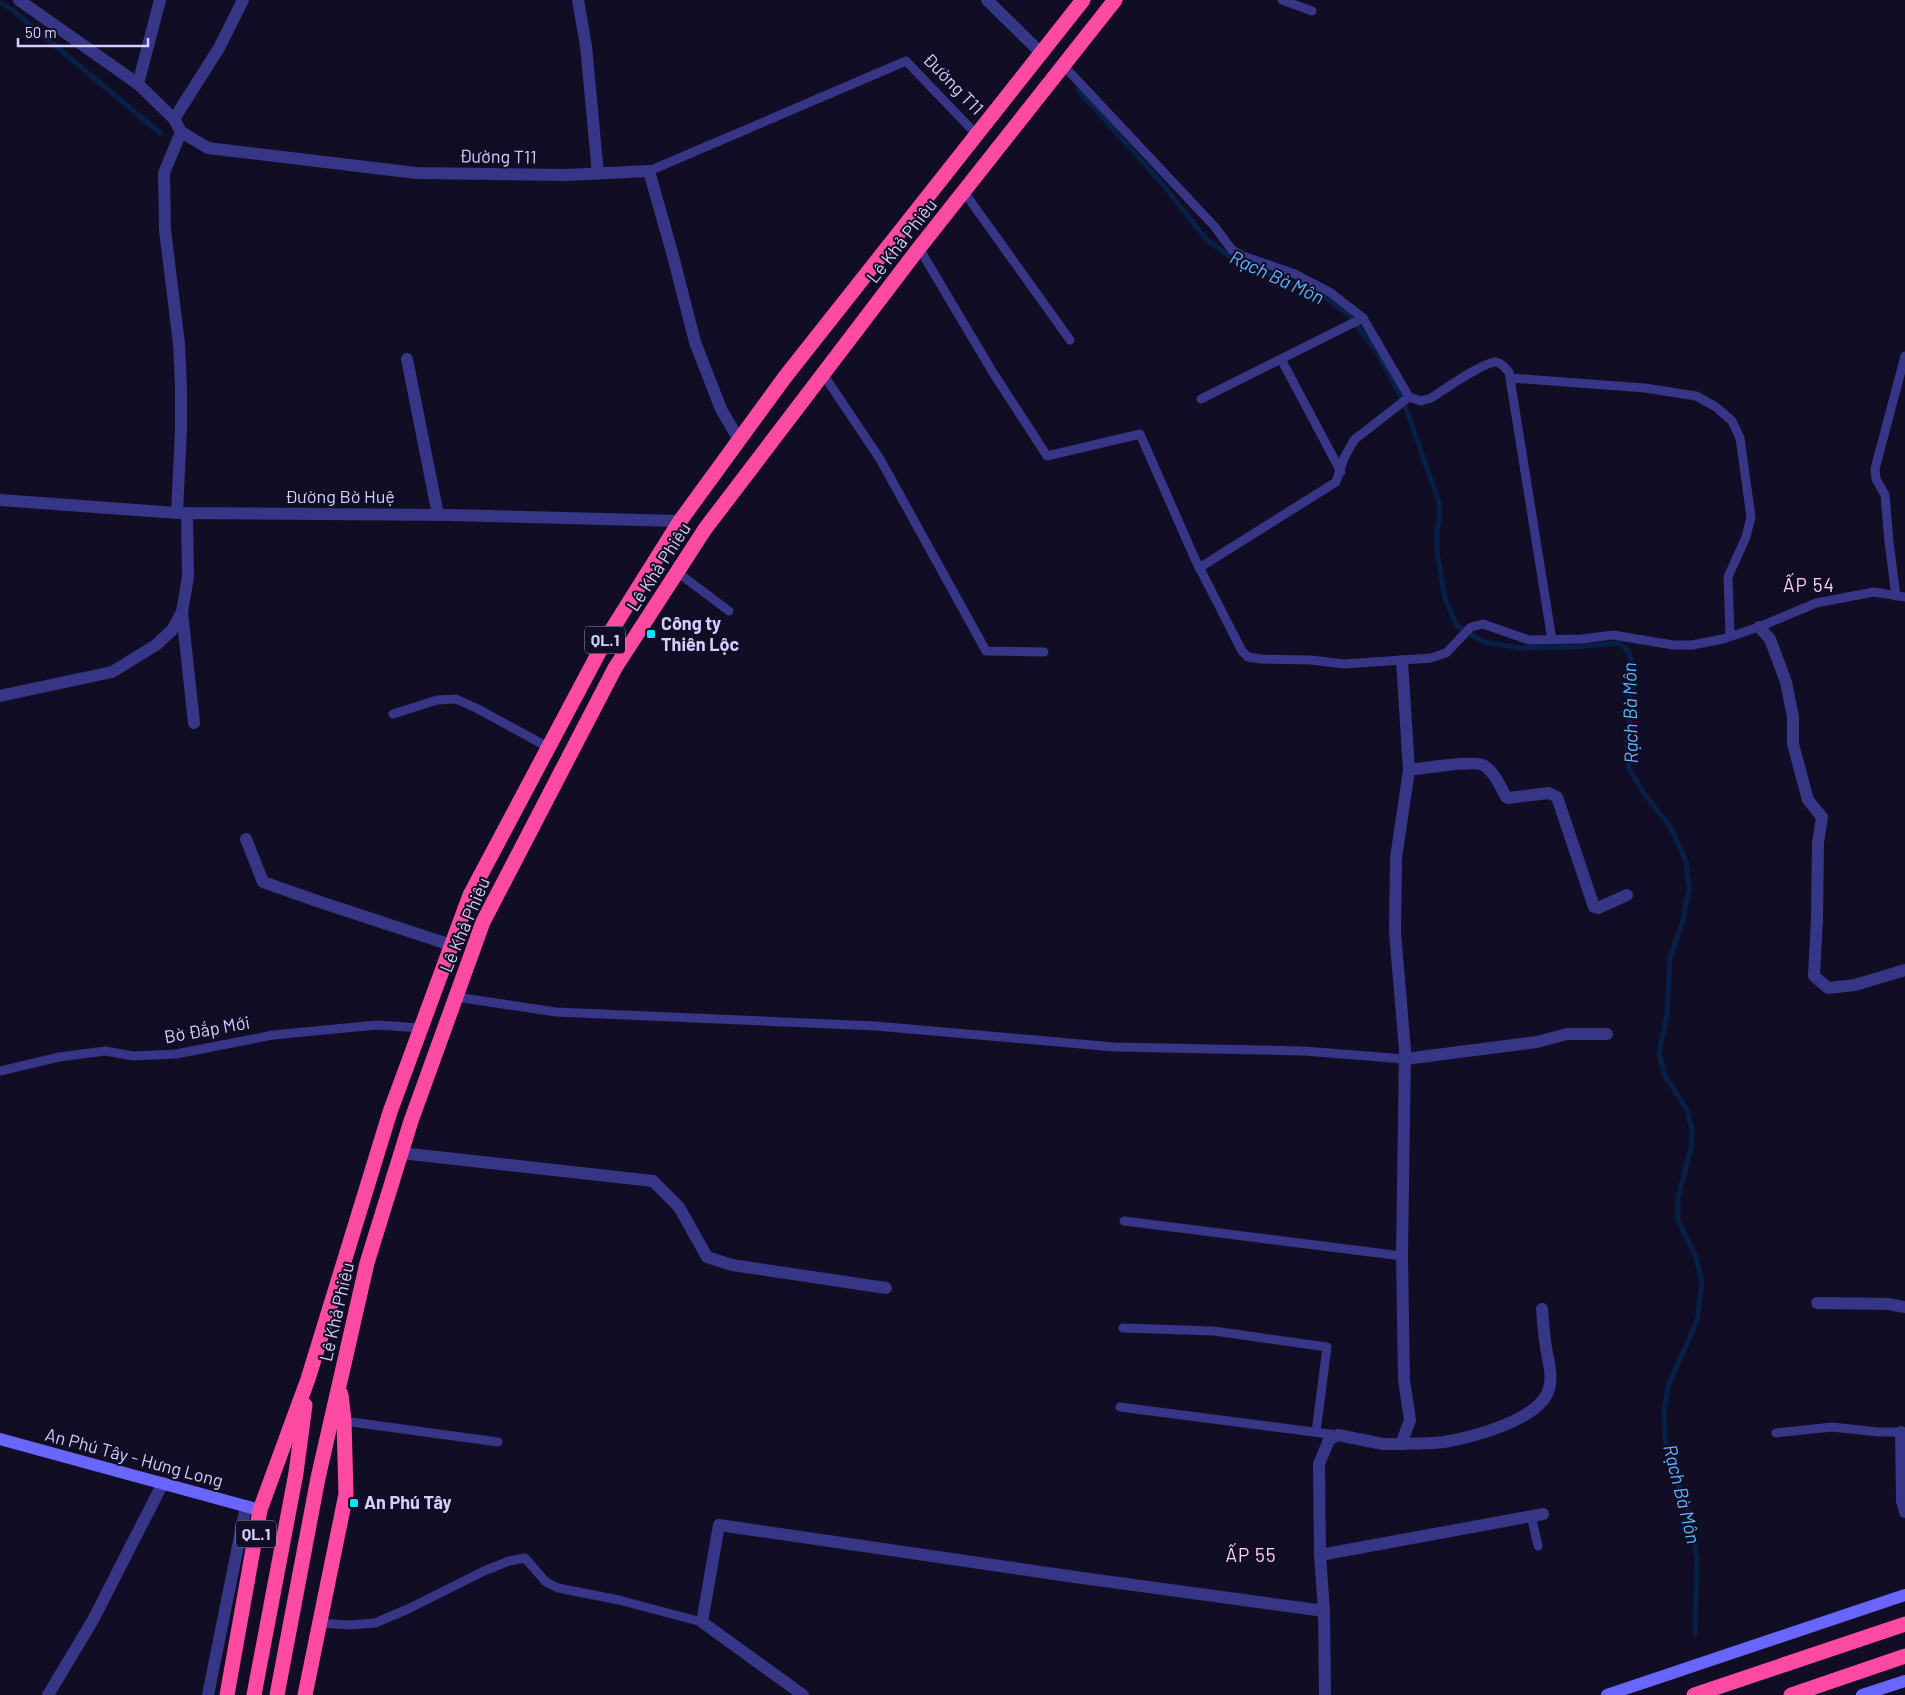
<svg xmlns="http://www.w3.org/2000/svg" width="1905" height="1695" font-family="Barlow,sans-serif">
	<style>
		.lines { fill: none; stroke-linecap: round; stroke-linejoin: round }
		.stream { stroke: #082047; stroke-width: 5 }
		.lane { stroke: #373586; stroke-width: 9 }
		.street { stroke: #373586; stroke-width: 12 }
		.secondary { stroke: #6966ff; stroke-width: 12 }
		.highway { stroke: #ff4aa3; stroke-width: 15 }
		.poi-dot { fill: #00e4fa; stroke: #100d24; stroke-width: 2 }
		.labels { text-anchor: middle; stroke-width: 4; stroke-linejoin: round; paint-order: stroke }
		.shield { fill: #100d24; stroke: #9995bd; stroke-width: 1 }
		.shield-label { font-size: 16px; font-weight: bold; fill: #d4cfff }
		.street-label { font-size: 18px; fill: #d4cfff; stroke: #100d24 }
		.poi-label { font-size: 18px; font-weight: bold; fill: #d4cfff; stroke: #100d24; text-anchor: start }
		.water-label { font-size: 19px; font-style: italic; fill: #5db6ff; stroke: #100d24 }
		.neighbourhood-label { font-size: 19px; letter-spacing: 1px; fill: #ffd1ef; stroke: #100d24 }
	</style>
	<rect width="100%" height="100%" fill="#100d24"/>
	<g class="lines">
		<!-- stream -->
		<g class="stream">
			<polyline points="0,3 10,8 160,133"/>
			<polyline points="1078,90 1161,182 1206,239 1237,262 1322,295 1350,316 1376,351 1403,400 1439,502 1440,513 1437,531 1437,553 1445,598 1457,626 1484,642 1519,648 1576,647 1619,643 1629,652 1632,663 1631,710 1627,742 1629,768 1643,792 1671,828 1686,861 1689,888 1683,920 1670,958 1667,1015 1659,1053 1665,1076 1686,1108 1692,1129 1691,1148 1678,1198 1678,1220 1696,1257 1702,1282 1697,1321 1668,1386 1664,1412 1665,1438 1670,1458 1692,1522 1697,1558 1695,1635"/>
		</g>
		<!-- lane -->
		<g class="lane">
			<polyline points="1282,0 1312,11"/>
			<path d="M1063,65L1215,227L1232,250L1243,256L1295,274L1331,293L1363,318L1409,397L1421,401L1431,398C1442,391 1485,361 1496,362C1502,363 1505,368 1509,372L1552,640"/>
			<polyline points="649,171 906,61 977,135"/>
			<polyline points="964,192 1070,340"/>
			<polyline points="919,248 992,371 1047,456 1140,434 1195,559 1242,651 1248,657 1261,659 1311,660 1344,664 1431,658 1446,653 1471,627 1483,624 1529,640 1582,639 1613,635 1673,645 1692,645 1723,639 1759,627 1816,603 1874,592 1905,597"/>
			<polyline points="1281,359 1341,472"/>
			<polyline points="823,374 880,459 986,651 1044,652"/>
			<polyline points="1510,378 1645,388 1696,396 1716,407 1732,421 1740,438 1751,517 1746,537 1728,577 1730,636"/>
			<polyline points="1201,399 1363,318"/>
			<polyline points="1199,568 1336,482 1344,458 1354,440 1409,397"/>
			<polyline points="677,572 729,611"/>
			<polyline points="1896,596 1889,542 1885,495 1876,479 1875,469 1905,356"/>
			<polyline points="393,714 437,700 456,699 476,708 548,747"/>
			<polyline points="456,997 556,1012 876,1026 1114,1047 1304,1051 1405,1059"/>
			<polyline points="0,1071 59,1057 105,1051 133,1056 176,1054 273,1035 377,1025 421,1028"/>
			<polyline points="1124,1221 1402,1256"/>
			<polyline points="1123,1328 1214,1331 1327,1347 1316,1432"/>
			<polyline points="1120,1407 1337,1435"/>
			<polyline points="344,1421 498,1442"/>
			<polyline points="1776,1433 1832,1427 1878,1432 1905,1432"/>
			<polyline points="1531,1515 1538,1546"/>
			<polyline points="319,1623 349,1625 375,1623 408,1609 484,1571 509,1561 525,1558 546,1582 558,1588 619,1600 702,1622"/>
		</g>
		<!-- street -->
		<g class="street">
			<polyline points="19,0 138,84 174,119 181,132 208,148 416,173 566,175 649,171 673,256 695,342 721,409 739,440"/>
			<polyline points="578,0 586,46 598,174"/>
			<polyline points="987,0 1041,53"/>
			<polyline points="138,84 160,0"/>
			<polyline points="174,119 219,48 243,0"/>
			<polyline points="407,359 438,515"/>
			<polyline points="0,500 177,513 448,515 680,521"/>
			<polyline points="177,513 181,429 181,388 179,344 165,230 164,173 181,132"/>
			<polyline points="182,612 194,723"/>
			<polyline points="1759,627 1770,639 1786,682 1793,717 1793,744 1808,800 1822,817 1818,843 1817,919 1814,976 1828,988 1855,985 1905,970"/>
			<polyline points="0,696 112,672 156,645 172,630 182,612 188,577 187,513"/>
			<path d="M1409,770C1423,768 1474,760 1483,765C1494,771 1500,786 1506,797L1508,798L1549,793L1557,797L1594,907L1598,908L1627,895"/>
			<polyline points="246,839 263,882 320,902 451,945"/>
			<polyline points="1405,1059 1537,1042 1567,1034 1607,1034"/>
			<polyline points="401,1153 653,1181 679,1207 707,1257 732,1265 886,1288"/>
			<polyline points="1817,1303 1888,1304 1905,1307"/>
			<polyline points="1901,1432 1902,1501 1905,1512"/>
			<path d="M1401,1444C1415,1443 1430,1444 1444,1442C1473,1437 1540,1420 1549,1389C1553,1374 1548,1361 1546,1347C1544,1335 1543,1322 1542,1309"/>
			<polyline points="1320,1555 1543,1514"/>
			<polyline points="48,1695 93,1620 163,1483"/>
			<polyline points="208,1695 246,1506"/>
			<polyline points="803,1695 702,1622 719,1525 1075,1577 1324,1611"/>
			<polyline points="1325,1695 1324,1611 1320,1555 1319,1464 1329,1440 1338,1435 1383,1444 1401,1444 1410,1420 1404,1380 1402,1256 1405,1050 1395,932 1396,858 1409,770 1402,661"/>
		</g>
		<!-- secondary -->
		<g class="secondary">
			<polyline points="0,1439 260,1510"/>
			<polyline points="1607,1695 1905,1595"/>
			<polyline points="1862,1695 1905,1681"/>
		</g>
		<!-- highway -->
		<g class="highway">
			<polyline points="227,1695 260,1510 308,1379 390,1112 470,895 606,639 680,521 785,377 1083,0"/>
			<polyline points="254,1695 296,1473 305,1405"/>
			<polyline points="277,1695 318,1478 367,1263 411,1121 483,922 615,668 705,529 919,248 1115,0"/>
			<polyline points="305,1695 346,1494 344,1421 341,1394"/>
			<polyline points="1694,1695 1905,1624"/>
			<polyline points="1791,1695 1905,1656"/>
		</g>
	</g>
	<!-- markers -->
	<g class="poi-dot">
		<rect x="646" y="629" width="10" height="10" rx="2.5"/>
		<rect x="349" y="1498" width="10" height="10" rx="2.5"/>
	</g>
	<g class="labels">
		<!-- shield labels -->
		<g class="shield">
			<rect x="585" y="626.5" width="40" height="27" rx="4"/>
			<rect x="236" y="1520.5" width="40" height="27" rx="4"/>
		</g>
		<g class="shield-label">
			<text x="605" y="646">QL.1</text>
			<text x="256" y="1540">QL.1</text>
		</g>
		<!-- street labels -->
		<g class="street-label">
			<text transform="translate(953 84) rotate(46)" y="6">Đường T11</text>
			<text transform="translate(498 157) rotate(1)" y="6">Đường T11</text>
			<text transform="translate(902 241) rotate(-52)" y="6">Lê Khả Phiêu</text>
			<text x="340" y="503">Đường Bờ Huệ</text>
			<text transform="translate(659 567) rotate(-57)" y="6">Lê Khả Phiêu</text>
			<text transform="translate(465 925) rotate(-67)" y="6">Lê Khả Phiêu</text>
			<text transform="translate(207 1030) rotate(-10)" y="6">Bờ Đắp Mới</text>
			<text transform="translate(337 1312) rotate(-77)" y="6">Lê Khả Phiêu</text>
			<text transform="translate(134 1458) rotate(15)" y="6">An Phú Tây - Hưng Long</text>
		</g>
		<!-- poi labels -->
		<g class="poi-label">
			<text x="661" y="630">Công ty<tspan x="661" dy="21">Thiên Lộc</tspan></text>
			<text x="364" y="1509">An Phú Tây</text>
		</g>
		<!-- water labels -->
		<g class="water-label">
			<text transform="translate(1277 277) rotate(25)" y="7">Rạch Bà Môn</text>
			<text transform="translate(1630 713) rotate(-91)" y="7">Rạch Bà Môn</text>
			<text transform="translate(1682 1494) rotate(76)" y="7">Rạch Bà Môn</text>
		</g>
		<!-- neighbourhood labels -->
		<g class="neighbourhood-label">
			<text x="1809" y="592">ẤP 54</text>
			<text x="1251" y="1562">ẤP 55</text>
		</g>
	</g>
	<!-- scale -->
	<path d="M18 38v8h130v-8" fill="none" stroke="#d4cfff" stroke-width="2.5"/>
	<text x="25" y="38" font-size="15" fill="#d4cfff" stroke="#100d24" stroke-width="4" paint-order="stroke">50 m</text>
</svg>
